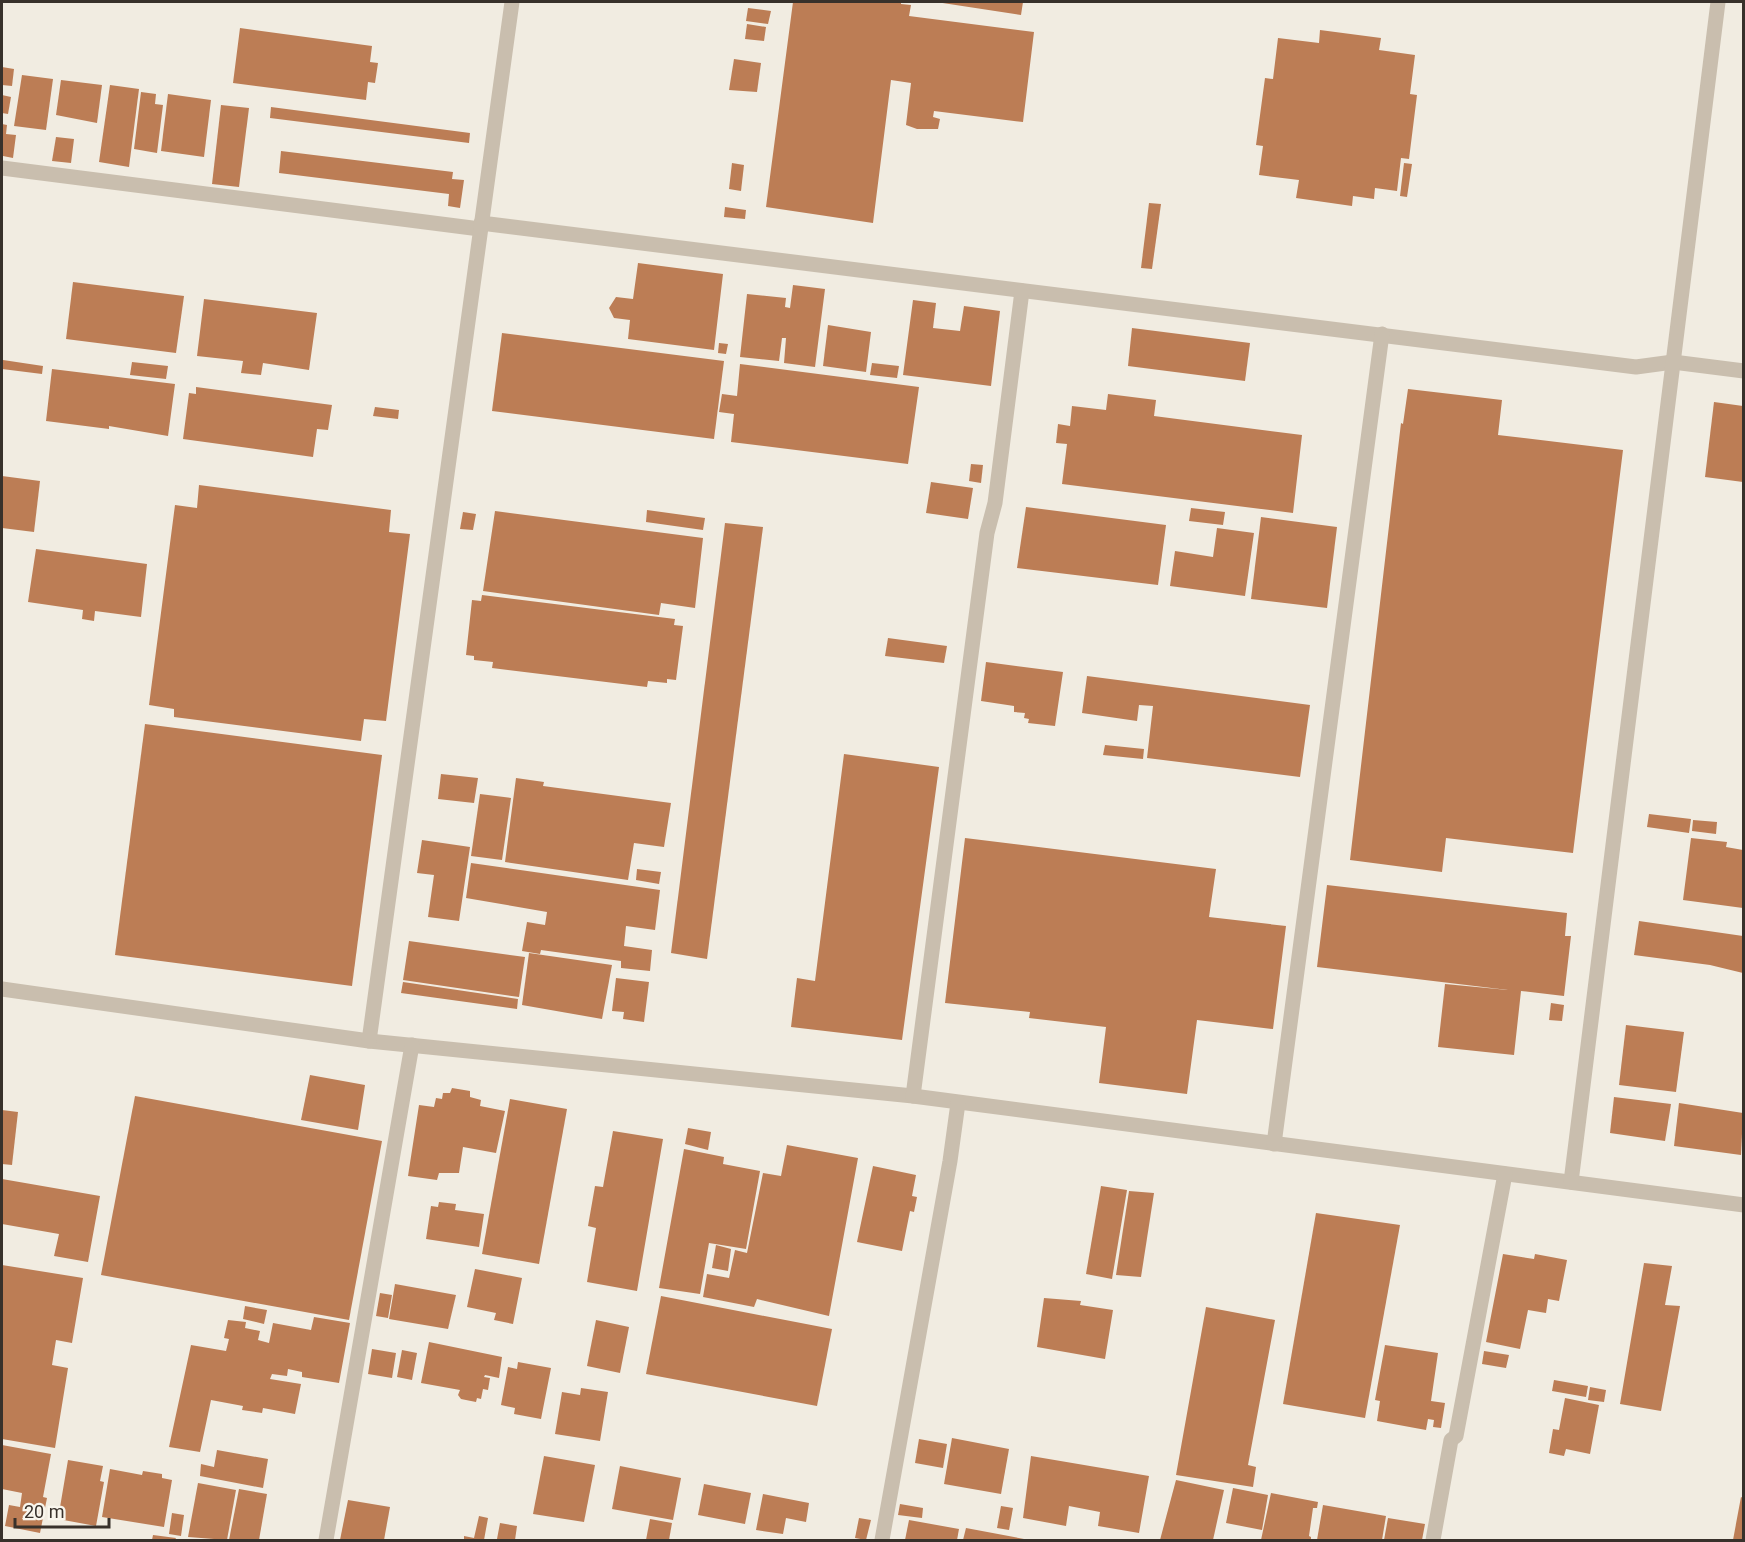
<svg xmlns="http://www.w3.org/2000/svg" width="1745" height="1542" font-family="Roboto,sans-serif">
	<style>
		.building { fill: #bc7d55 }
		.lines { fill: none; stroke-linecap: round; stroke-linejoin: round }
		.minor { stroke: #c9beae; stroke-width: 15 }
	</style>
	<rect width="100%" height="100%" fill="#f1ece1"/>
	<!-- building -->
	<g class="building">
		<polygon points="793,2 901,2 901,4 911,5 909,16 1034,32 1023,122 934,111 933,117 940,119 938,129 917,129 906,125 911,83 891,80 873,223 766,207"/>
		<polygon points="936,2 1023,2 1021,15"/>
		<polygon points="748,8 771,11 768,24 746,21"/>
		<polygon points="747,24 766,27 764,41 745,39"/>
		<polygon points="240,28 372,46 370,62 378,63 375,83 368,82 366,100 233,83"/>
		<polygon points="1320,30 1381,38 1379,50 1415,55 1410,94 1417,95 1409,159 1401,158 1397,191 1375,188 1374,199 1353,196 1352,206 1296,198 1299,180 1259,175 1263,146 1256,145 1265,78 1273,79 1278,38 1319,43"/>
		<polygon points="734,59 761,63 757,92 729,90"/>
		<polygon points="2,67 14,69 12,86 2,85"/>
		<polygon points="22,75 53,79 46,130 14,126"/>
		<polygon points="61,80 102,85 97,123 56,115"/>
		<polygon points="110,85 139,89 129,167 99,162"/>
		<polygon points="141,92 156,94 155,104 163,105 157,153 134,149"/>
		<polygon points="168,94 211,100 204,157 161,151"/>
		<polygon points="2,95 11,97 8,114 2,113"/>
		<polygon points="221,105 249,108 239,187 212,184"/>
		<polygon points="271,107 470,133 469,143 270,118"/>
		<polygon points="2,124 7,125 6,134 16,135 13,158 3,156"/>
		<polygon points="56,137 74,139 71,163 52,161"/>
		<polygon points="281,151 453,172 452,179 464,180 460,208 448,206 449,194 279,173"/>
		<polygon points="732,163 744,165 741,191 729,189"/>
		<polygon points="1404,163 1412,164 1407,197 1400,196"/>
		<polygon points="1149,203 1161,204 1152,269 1141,268"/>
		<polygon points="725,207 746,210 745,219 724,217"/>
		<polygon points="638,263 723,274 714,350 628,339 630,320 614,318 609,308 616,297 633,299"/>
		<polygon points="73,282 184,296 176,353 66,339"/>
		<polygon points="793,285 825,289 815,367 784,363 786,338 782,338 779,361 740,357 747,294 786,298 785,307 790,308"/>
		<polygon points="204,299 317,313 309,370 263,363 261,375 241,373 243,361 197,356"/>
		<polygon points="913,300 936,303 933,328 960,331 964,306 1000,311 991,386 903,375"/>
		<polygon points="828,325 871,332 866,372 823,366"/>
		<polygon points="1132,328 1250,343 1245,381 1128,366"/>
		<polygon points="502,333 724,361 714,439 492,411"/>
		<polygon points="719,343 728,344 726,354 718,353"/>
		<polygon points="3,360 43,366 42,374 2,369"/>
		<polygon points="132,362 168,366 166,379 130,375"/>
		<polygon points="872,363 899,366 897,378 870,375"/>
		<polygon points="740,364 919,387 908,464 731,442 734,414 719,412 722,394 737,396"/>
		<polygon points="52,369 175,384 168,436 109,426 109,429 46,421"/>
		<polygon points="196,387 332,405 328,430 317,429 313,457 183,439 189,393 196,394"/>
		<polygon points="1408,389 1502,400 1498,435 1623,450 1573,853 1446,838 1442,872 1350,860 1401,423 1403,424"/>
		<polygon points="1108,394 1156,400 1154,416 1302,435 1293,513 1062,484 1067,444 1056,443 1058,424 1070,426 1072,406 1106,410"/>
		<polygon points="1714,402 1743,406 1743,482 1705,477"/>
		<polygon points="375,407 399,410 398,419 373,416"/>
		<polygon points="971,464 983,465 981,483 969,481"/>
		<polygon points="2,476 40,481 34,532 2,528"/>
		<polygon points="931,482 973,488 968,519 926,513"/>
		<polygon points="199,485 391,510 389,532 410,534 386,721 364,719 361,741 174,717 174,709 149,705 175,505 197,508"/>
		<polygon points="1026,507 1166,525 1158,585 1017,568"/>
		<polygon points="1191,508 1225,512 1223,525 1189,521"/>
		<polygon points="647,510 705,518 703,530 646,522"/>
		<polygon points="495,511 703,538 695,608 661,603 659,615 483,591"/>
		<polygon points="463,512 476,514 473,530 460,529"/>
		<polygon points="1261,517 1337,527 1327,608 1251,599"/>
		<polygon points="725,523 763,527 707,959 671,953"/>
		<polygon points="1217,528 1254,533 1245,596 1170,586 1175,551 1213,557"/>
		<polygon points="36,549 147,564 141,617 95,611 94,621 82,619 83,610 28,602"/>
		<polygon points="482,595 675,619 674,625 683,626 676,680 667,679 667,683 648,681 647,687 492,668 493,662 474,660 474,656 466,655 472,600 481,601"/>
		<polygon points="888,638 947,646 944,663 885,656"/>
		<polygon points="986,662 1063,672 1055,726 1028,723 1029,719 1024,718 1025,713 1014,712 1014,706 981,701"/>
		<polygon points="1087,676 1310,705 1300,777 1147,758 1153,706 1139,705 1137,721 1082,713"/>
		<polygon points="145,724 382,755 352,986 115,955"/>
		<polygon points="1105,745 1144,749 1143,759 1103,755"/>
		<polygon points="844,754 939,767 902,1040 791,1027 797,978 815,981"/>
		<polygon points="441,774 478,778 474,803 438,799"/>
		<polygon points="516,778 544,782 543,786 671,803 664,847 634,843 628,880 505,862"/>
		<polygon points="480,794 511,798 502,860 471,856"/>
		<polygon points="1649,814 1691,819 1689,833 1647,827"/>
		<polygon points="1693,820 1717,822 1716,834 1692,831"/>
		<polygon points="965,838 1216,869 1209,917 1286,926 1273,1029 1197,1020 1187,1094 1099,1083 1106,1027 1029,1018 1030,1012 945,1003"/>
		<polygon points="1691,838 1727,842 1726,847 1743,850 1743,908 1683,900"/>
		<polygon points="422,840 470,847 459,921 428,917 434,875 417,873"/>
		<polygon points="471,863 660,890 655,930 626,926 624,946 652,950 650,971 621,968 621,961 541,950 540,954 522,951 527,922 545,925 547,912 466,898"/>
		<polygon points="637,869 661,872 659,884 636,880"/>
		<polygon points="1327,885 1567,913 1565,936 1571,936 1564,996 1521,991 1514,1055 1438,1047 1445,984 1508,990 1317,967"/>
		<polygon points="1639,921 1743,936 1743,973 1710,965 1634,955"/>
		<polygon points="409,941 525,957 519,997 403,980"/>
		<polygon points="529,953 612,965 602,1019 522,1005"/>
		<polygon points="616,978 649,982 644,1022 623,1019 624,1012 612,1011"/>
		<polygon points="403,982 518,999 517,1009 401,993"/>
		<polygon points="1551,1003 1564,1005 1562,1021 1549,1020"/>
		<polygon points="1626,1025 1684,1032 1676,1092 1619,1085"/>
		<polygon points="310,1075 365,1085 358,1130 301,1120"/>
		<polygon points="452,1088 470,1091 470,1097 481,1100 480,1106 505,1111 496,1153 463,1147 459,1173 439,1173 437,1180 408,1176 419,1105 434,1107 436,1098 442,1099 443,1093 450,1093"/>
		<polygon points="135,1096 382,1141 349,1320 101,1275"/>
		<polygon points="1614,1097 1671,1104 1665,1141 1610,1133"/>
		<polygon points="510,1099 567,1109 539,1264 482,1254"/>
		<polygon points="1679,1103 1743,1113 1741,1155 1674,1146"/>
		<polygon points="2,1110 18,1112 12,1165 2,1164"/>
		<polygon points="688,1128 711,1132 708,1150 685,1144"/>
		<polygon points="613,1131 663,1139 637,1291 587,1282 596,1228 588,1226 595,1186 603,1187"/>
		<polygon points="787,1145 858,1158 829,1316 757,1299 754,1307 703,1297 707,1274 729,1278 735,1250 747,1253 763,1173 781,1176"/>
		<polygon points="684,1149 724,1157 723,1164 760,1171 746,1249 709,1243 700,1294 659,1288"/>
		<polygon points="873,1166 916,1175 912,1196 917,1197 914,1212 910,1211 902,1251 857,1242"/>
		<polygon points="2,1179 100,1196 88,1262 54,1256 59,1234 2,1224"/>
		<polygon points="1101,1186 1127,1190 1112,1279 1086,1274"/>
		<polygon points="1129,1191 1154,1193 1141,1277 1116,1275"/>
		<polygon points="439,1202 456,1204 455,1210 484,1214 479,1247 426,1239 431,1206 438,1207"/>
		<polygon points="1316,1213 1400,1225 1365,1418 1283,1404"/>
		<polygon points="716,1245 731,1249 728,1271 712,1268"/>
		<polygon points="1503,1254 1534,1259 1535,1254 1567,1260 1559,1301 1548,1299 1546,1313 1528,1310 1520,1349 1486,1342"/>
		<polygon points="1644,1263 1672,1266 1665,1305 1680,1306 1661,1411 1620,1404"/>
		<polygon points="2,1265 83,1278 72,1343 56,1340 52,1365 68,1368 55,1448 2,1439"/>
		<polygon points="475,1269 522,1278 513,1324 494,1320 496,1313 467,1307"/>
		<polygon points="395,1284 456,1295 448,1329 389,1319"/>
		<polygon points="380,1293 392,1295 388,1318 376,1316"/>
		<polygon points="661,1296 832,1329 817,1406 646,1374"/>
		<polygon points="1044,1298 1081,1301 1080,1305 1113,1310 1105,1359 1037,1347"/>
		<polygon points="245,1306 267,1310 264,1324 243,1319"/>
		<polygon points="1206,1307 1275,1320 1248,1465 1256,1467 1253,1487 1176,1475"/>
		<polygon points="314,1317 350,1323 339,1383 302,1377 302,1372 288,1369 287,1376 272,1374 270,1379 301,1384 295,1414 263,1408 262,1413 242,1410 243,1406 211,1400 200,1452 169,1447 191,1345 226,1351 229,1339 224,1338 228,1320 246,1322 245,1328 260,1331 258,1340 269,1343 273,1323 311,1330"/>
		<polygon points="596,1320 629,1327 620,1373 587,1366"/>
		<polygon points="429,1342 502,1357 499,1378 485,1375 484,1377 490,1378 488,1390 483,1389 481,1399 477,1398 476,1402 461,1399 458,1395 460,1390 421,1383"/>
		<polygon points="1385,1345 1438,1353 1431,1401 1445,1403 1441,1428 1433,1427 1434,1420 1428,1419 1426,1430 1377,1421 1380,1401 1375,1400"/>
		<polygon points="372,1349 396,1353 392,1378 368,1374"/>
		<polygon points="402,1350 417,1353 412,1380 397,1377"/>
		<polygon points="1484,1351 1509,1355 1506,1368 1482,1364"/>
		<polygon points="518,1362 551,1368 541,1419 514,1414 515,1408 501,1405 508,1367 517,1369"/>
		<polygon points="1554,1380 1588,1386 1586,1397 1552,1391"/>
		<polygon points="1590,1387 1606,1390 1604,1402 1588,1400"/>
		<polygon points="581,1388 608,1392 600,1441 555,1434 562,1392 580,1395"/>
		<polygon points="1565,1398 1599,1405 1590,1454 1566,1449 1564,1456 1549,1453 1553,1429 1559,1430"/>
		<polygon points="952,1438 1009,1449 1001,1494 944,1484"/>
		<polygon points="919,1439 947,1444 943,1468 915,1463"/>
		<polygon points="2,1445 51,1454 43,1497 47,1498 40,1533 5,1526 9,1505 20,1507 22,1493 2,1489"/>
		<polygon points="217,1450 268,1459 263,1488 200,1476 201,1464 214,1467"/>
		<polygon points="544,1456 595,1465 584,1522 533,1514"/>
		<polygon points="1031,1456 1149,1476 1139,1533 1098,1526 1100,1512 1069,1506 1066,1526 1023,1518"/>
		<polygon points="68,1460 103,1466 100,1481 104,1482 96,1526 58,1519"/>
		<polygon points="620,1466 681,1478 673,1520 612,1509"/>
		<polygon points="110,1469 142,1475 143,1471 162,1474 162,1478 172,1480 164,1527 102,1517"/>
		<polygon points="1176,1480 1224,1490 1213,1540 1160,1540"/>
		<polygon points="198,1483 236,1490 227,1540 188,1537"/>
		<polygon points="704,1484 751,1493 745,1524 698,1515"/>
		<polygon points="1233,1488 1268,1495 1262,1530 1226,1523"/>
		<polygon points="239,1489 267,1494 259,1540 229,1540"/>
		<polygon points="1271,1493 1318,1502 1317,1508 1313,1508 1309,1536 1311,1537 1311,1540 1261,1540"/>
		<polygon points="763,1494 809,1503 806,1522 786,1518 783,1534 756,1530"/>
		<polygon points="1741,1497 1743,1498 1743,1540 1733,1540"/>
		<polygon points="348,1500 390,1507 384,1540 340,1540"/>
		<polygon points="900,1504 923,1508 922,1518 898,1515"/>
		<polygon points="1323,1505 1386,1516 1382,1540 1317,1540"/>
		<polygon points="1001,1506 1013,1508 1009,1530 997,1528"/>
		<polygon points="172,1513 184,1515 181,1536 169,1534"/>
		<polygon points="479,1516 488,1518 484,1540 464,1540 464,1536 474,1538"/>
		<polygon points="859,1518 871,1520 866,1540 855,1538"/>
		<polygon points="1388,1518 1425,1524 1422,1540 1384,1540"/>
		<polygon points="650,1519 672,1523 669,1540 646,1540"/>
		<polygon points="909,1520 959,1529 957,1540 905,1540"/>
		<polygon points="500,1523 517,1526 515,1540 497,1539"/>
		<polygon points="966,1528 1024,1539 1024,1540 963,1540"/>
		<polygon points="153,1535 176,1538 175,1540 152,1540"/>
	</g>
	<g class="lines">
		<!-- minor -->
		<g class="minor">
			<polyline points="2,168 480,229"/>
			<polyline points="481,223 1636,367 1673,362 1744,371"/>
			<polyline points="2,989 369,1041 913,1096 1744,1205"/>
			<polyline points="369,1041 512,2"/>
			<polyline points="913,1096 987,533 995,503 1022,291"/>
			<polyline points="1274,1144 1382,334"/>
			<polyline points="1571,1182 1718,2"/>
			<polyline points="326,1540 412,1045"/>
			<polyline points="882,1540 950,1161 958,1103"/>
			<polyline points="1433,1540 1451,1440 1456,1436 1505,1174"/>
		</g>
	</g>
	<!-- border -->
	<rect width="1745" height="1542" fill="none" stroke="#38312b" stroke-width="6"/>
	<!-- scale -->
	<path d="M15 1518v9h94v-9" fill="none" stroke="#38312b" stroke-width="3"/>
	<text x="24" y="1518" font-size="18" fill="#38312b" stroke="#f9f6ed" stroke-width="4.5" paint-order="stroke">20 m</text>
</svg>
